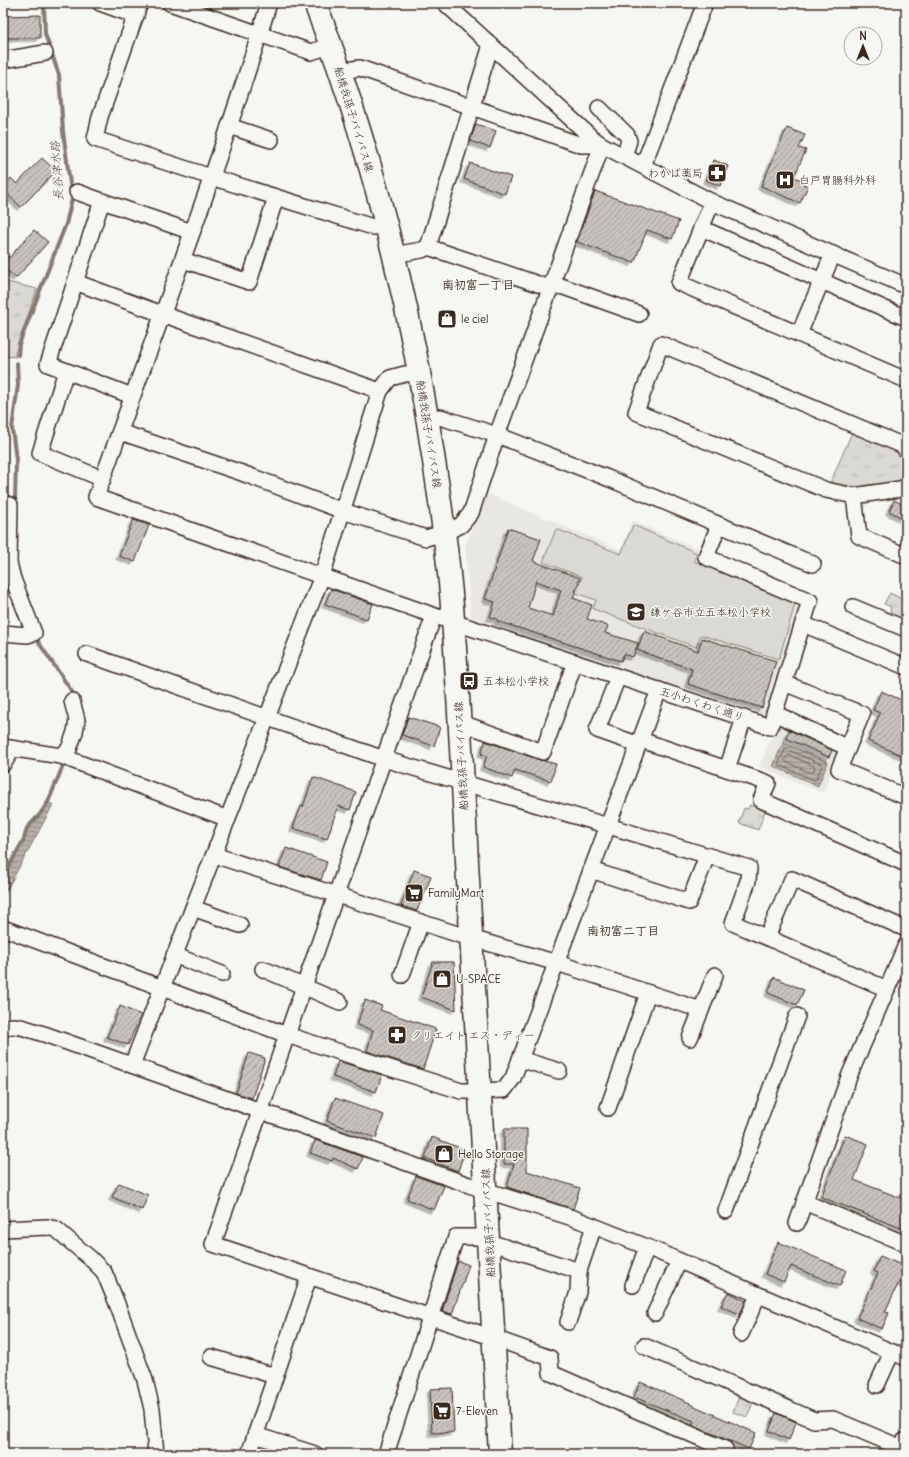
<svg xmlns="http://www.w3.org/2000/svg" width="909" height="1457" font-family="Delius,'Klee One',sans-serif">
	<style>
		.built { fill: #e8e7e2 }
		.park { fill: url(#park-tufts); stroke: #8a8278 }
		.garden { fill: #dad9d3; stroke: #8a8278 }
		.water { fill: url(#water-rules); stroke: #857a71 }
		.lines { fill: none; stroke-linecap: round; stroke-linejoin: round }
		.shore { stroke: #6c6056; stroke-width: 1 }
		.stream { stroke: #857a71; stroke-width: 4 }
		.building { fill: url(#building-hatch); stroke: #3b2a1e; fill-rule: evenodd; filter: url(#shadow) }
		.street-casing { stroke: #3b2a1e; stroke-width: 18 }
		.secondary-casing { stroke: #3b2a1e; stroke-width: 25 }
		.street { stroke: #f6f6f2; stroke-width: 15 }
		.secondary { stroke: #f6f6f2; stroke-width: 22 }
		.labels { text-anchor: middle; stroke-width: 3; stroke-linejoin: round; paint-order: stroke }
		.street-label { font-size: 11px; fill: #3b2a1e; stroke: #f6f6f2 }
		.poi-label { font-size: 11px; fill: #3b2a1e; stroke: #f6f6f2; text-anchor: start }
		.water-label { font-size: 12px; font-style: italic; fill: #605248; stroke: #f6f6f2 }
		.neighbourhood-label { font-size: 12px; font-weight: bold; fill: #3b2a1e; stroke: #f6f6f2 }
	</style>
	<defs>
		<pattern id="park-tufts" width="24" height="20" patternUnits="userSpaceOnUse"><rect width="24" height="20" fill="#dad9d3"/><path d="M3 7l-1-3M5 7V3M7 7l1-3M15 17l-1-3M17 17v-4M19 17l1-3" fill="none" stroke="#bcbab5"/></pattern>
		<pattern id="water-rules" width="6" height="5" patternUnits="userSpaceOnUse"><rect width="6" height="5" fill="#b6b0a9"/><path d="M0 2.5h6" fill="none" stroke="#958f89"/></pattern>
		<pattern id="building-hatch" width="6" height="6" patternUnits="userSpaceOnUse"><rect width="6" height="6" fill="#c8c3be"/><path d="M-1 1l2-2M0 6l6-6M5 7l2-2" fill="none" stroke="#a49f9a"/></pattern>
		<filter id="shadow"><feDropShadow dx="-3.5" dy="3.5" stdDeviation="0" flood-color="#0004"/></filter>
	</defs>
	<rect width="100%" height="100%" fill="#f6f6f2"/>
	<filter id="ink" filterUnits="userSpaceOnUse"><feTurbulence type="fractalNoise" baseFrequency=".025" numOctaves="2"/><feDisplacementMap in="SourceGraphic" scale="8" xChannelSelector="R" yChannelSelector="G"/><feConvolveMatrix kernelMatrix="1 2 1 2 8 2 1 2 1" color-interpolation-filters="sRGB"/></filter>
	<g filter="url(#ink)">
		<!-- built -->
		<g class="built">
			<polygon points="486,493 621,550 632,521 704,551 803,601 768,720 471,618 465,546"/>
			<polygon points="778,722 842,748 823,793 759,767"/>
		</g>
		<!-- park -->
		<g class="park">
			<polygon points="3,281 37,289 15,353 16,357 3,356"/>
			<path d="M853,430C865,435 896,442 902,455C906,463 906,473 906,482L856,490L829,486Z"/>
			<polygon points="890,593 906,601 906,613 903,620 892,615 890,610 891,607 884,604"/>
			<polygon points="750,805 765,811 758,830 739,823 744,808 748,809"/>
			<polygon points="740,1394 754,1400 747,1417 733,1412"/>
		</g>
		<!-- garden -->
		<polygon class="garden" points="633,525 697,553 694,561 795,604 779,659 701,635 696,647 593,609 596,600 576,593 582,577 543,562 556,529 621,554"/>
		<!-- water -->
		<g class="water">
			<polygon points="783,743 828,762 818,786 773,766"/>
			<polygon points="48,802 53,805 3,897 3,874 8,868 24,839 27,828 40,814"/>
		</g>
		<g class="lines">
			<!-- shore -->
			<g class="shore">
				<polygon points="786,749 821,764 822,766 816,779 814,780 779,765 779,762"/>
				<polygon points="789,755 814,766 815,768 813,772 811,773 786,762 785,760"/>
			</g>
			<!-- stream -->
			<g class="stream">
				<polyline points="18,355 19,344 66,224 72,199 63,131 59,75 45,34 44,3"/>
				<polyline points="15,500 16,460 12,428 18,385 17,363"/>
				<polyline points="37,640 75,696"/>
				<polyline points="3,874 8,868 24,839 27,828 40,814 48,802 65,761"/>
			</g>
		</g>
		<!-- building -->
		<g class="building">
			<polygon points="40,15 40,38 3,38 3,16"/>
			<polygon points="476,124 496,131 490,148 470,141"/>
			<polygon points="787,128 805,135 799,148 806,150 794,177 804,181 803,184 808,186 800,203 761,186"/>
			<polygon points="42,158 56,171 21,207 3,190 3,186 11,178 17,184"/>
			<polygon points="714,160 728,166 720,186 706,180"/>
			<polygon points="470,163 511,177 505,194 464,179"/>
			<polygon points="595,191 679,221 672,239 647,230 634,263 577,242"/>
			<polygon points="34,230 48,242 16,278 3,267 3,253 9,258"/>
			<polygon points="894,500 906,506 906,520 889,511"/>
			<polygon points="133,520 149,525 135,562 119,556"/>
			<path d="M508,528L541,539L533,561L580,578L573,598L592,605L587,619L608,626L605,633L638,643L633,657L624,654L621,661L497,621L498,619L490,617L495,602L485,599ZM536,581L561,590L553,616L528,608Z"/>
			<polygon points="331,589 373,604 367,619 325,604"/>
			<polygon points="644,631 698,651 702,638 776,661 762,708 688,684 692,669 637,650"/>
			<polygon points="881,691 906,702 906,757 868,741 880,713 873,710"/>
			<polygon points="408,717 440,727 434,746 402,735"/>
			<polygon points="789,730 832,750 829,757 786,738"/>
			<polygon points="485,741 540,760 556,764 551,781 515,770 512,778 483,767 487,756 481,754"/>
			<polygon points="313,777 356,792 350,810 338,806 327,839 293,828 301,806 303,807"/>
			<polygon points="286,848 327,862 321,880 279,867"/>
			<polygon points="414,870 431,876 421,903 420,903 417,911 401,906"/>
			<polygon points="433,962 454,962 456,1010 421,997"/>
			<polygon points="774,977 804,990 797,1005 768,993"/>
			<polygon points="365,1000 382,1006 380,1010 436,1029 423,1069 367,1051 373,1030 357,1025"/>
			<polygon points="120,1006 141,1015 128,1045 107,1037"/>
			<polygon points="249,1053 265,1058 252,1098 236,1093"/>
			<polygon points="338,1061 382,1075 376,1092 333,1077"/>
			<polygon points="335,1098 384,1115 376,1138 327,1121"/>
			<polygon points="504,1129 527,1129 527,1171 580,1188 573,1209 507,1187 514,1164 504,1164"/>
			<polygon points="845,1135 868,1144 854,1180 906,1200 906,1230 821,1197"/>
			<polygon points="432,1137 465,1150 458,1171 425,1158"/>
			<polygon points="315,1140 363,1157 358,1169 333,1158 332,1161 310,1153"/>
			<polygon points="416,1176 444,1186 434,1210 407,1199"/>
			<polygon points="119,1183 148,1195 142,1210 112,1197"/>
			<polygon points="778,1242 846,1270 840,1286 791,1266 784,1282 765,1274"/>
			<polygon points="880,1256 906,1267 906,1285 899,1282 885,1312 889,1313 882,1329 857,1318 878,1273 874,1271"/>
			<polygon points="458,1261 469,1265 452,1314 442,1311"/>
			<polygon points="728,1292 746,1301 740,1314 721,1306"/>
			<polygon points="640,1382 690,1403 690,1404 756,1433 749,1449 692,1425 694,1421 634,1397"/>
			<polygon points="452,1388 454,1432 432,1433 430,1389"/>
			<polygon points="776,1413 796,1422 789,1440 769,1431"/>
		</g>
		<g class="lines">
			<!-- street casing -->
			<g class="street-casing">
				<g id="street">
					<polyline points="100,3 136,16"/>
					<polyline points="140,3 100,117 95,139 211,177 373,227 385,225"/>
					<polyline points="170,3 311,52 330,46"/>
					<path d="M269,3C218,170 155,333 96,497L438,617L770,727L810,601L706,557L719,525"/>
					<polyline points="445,3 591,137 602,145 712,202 906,286"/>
					<polyline points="3,60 45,53"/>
					<polyline points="599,108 627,135 629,141 624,156"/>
					<polyline points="229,126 271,140"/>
					<polyline points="643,166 705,3"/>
					<polyline points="77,192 102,201"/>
					<polyline points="712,202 679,283 906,380"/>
					<polyline points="701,228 906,318"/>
					<polyline points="428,247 550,288 561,286 639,314"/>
					<polyline points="393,255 422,250 428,247 491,45"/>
					<polyline points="183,260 249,282 276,197"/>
					<polyline points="75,282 162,314 380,391"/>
					<polyline points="799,334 833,254"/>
					<polyline points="66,371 40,453 103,479"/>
					<polyline points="132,396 48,364 102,201 192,232"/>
					<polyline points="428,419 440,417 497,435 610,479 813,564"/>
					<polyline points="120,432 242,473 343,511 426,538 444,533 461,525 471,513 497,435 602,145 581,145 360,68 340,71"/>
					<polyline points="906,451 904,446 661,344 636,412 826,490 854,496 859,536 906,556"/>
					<polyline points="854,496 906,488"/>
					<polyline points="3,503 10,505 9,563 13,579 34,633 27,635 3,633"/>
					<polyline points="853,607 906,629"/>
					<polyline points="431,624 260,1112 213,1244 494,1338 550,1358 551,1373 725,1449"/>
					<polyline points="803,624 906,667"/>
					<polyline points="87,654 384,759 749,868 748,881 733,923 887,989 906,945"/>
					<polyline points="618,677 597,730 634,743 641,740 768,783 761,800 906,864"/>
					<polyline points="784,683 862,714 839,769 906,797"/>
					<polyline points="774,713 848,748"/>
					<polyline points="459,722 543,752 575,662"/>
					<polyline points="3,747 61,756 228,819"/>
					<polyline points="61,756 69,749 75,732 77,720 72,701"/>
					<polyline points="3,764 13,749"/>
					<polyline points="727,769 744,718"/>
					<polyline points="214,855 457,934 557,963 701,1010"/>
					<polyline points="591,870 689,902 707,856"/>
					<polyline points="193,908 240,925"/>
					<polyline points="3,928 287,1035 461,1091 480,1091 504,1090 513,1078 659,690"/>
					<polyline points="767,937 792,879 906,929"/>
					<polyline points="174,955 222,974"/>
					<polyline points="263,969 340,1002"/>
					<polyline points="402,975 421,922"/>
					<path d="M3,1029C14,1021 32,1031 44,1034L469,1185L576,1219L647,1247L906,1358"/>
					<polyline points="690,1038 715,975"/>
					<polyline points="520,1059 559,1071"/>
					<polyline points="132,1065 322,576 380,391 390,378 405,374 420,373"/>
					<polyline points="608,1108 648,993"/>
					<polyline points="804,1202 906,1244"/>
					<polyline points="726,1211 797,1016"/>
					<polyline points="797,1223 850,1074 887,989"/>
					<polyline points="3,1229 47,1227 56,1229 91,1259 104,1272 116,1301 145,1380 152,1409 156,1454"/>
					<polyline points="489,1242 579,1271 578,1292 568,1322"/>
					<polyline points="579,1271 594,1226"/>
					<polyline points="633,1285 647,1247"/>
					<polyline points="655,1313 679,1261"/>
					<polyline points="741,1334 758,1295"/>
					<polyline points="644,1346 814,1420 833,1419 904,1449"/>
					<polyline points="211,1357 275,1376"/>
					<polyline points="877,1385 892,1352"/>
					<polyline points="255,1435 315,1454"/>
					<polyline points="249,1454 309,1277"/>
					<polyline points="386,1454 456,1237 488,1237"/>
				</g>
			</g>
			<!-- secondary casing -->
			<g class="secondary-casing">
				<g id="secondary">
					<path d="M315,3C374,156 414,319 437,481C443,523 449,564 452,606C460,709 464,812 470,916C480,1095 490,1275 500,1454"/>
					<polyline points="902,1454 906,1444"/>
				</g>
			</g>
			<!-- street -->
			<use href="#street" class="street"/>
			<!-- secondary -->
			<use href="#secondary" class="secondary"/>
		</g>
	</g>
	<!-- icons -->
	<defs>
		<g id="pharmacy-square" transform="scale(1)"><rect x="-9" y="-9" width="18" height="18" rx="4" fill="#3b2a1e" stroke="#f6f6f2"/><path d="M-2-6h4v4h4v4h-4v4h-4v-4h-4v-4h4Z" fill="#fff"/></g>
		<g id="hospital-square" transform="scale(1)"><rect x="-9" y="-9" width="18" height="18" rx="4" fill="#3b2a1e" stroke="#f6f6f2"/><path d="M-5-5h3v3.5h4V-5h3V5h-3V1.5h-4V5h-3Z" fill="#fff"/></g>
		<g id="shop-square" transform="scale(1)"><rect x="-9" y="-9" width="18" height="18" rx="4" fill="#3b2a1e" stroke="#f6f6f2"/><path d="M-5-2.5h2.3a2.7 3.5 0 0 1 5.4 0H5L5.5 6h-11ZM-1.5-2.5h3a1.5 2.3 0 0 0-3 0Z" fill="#fff"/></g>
		<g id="school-square" transform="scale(1)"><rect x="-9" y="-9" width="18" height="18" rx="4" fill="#3b2a1e" stroke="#f6f6f2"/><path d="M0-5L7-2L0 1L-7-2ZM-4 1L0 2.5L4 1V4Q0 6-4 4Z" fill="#fff"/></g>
		<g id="bus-square" transform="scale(1)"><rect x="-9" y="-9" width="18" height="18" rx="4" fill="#3b2a1e" stroke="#f6f6f2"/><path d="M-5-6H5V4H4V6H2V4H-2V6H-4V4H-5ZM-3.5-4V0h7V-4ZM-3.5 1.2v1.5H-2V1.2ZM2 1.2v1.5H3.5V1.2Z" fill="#fff"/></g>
		<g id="supermarket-square" transform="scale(1)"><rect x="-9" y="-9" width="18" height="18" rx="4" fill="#3b2a1e" stroke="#f6f6f2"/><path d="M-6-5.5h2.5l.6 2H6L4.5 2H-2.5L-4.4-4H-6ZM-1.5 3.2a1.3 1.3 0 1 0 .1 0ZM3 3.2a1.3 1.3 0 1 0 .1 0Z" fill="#fff"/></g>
	</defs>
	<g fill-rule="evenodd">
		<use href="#pharmacy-square" x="717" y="173"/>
		<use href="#hospital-square" x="785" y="180"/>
		<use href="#shop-square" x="447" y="319"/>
		<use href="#school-square" x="636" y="612"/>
		<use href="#bus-square" x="469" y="681"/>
		<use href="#supermarket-square" x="414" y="893"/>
		<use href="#shop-square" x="442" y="979"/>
		<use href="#pharmacy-square" x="397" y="1035"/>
		<use href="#shop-square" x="444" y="1154"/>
		<use href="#supermarket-square" x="442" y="1411"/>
	</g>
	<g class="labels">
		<!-- street labels -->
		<g class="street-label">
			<text transform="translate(354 119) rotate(73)" y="4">船橋我孫子バイパス線</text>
			<text transform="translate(429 434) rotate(81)" y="4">船橋我孫子バイパス線</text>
			<text transform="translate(702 704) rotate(18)" y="4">五小わくわく通り</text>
			<text transform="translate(461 756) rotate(-93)" y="4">船橋我孫子バイパス線</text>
			<text transform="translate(488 1223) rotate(-93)" y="4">船橋我孫子バイパス線</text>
		</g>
		<!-- poi labels -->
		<g class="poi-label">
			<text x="703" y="177" text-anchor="end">わかば薬局</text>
			<text x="799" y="184">白戸胃腸科外科</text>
			<text x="461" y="323">le ciel</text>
			<text x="650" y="616">鎌ケ谷市立五本松小学校</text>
			<text x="483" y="685">五本松小学校</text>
			<text x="428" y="897">FamilyMart</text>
			<text x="456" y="983">U-SPACE</text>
			<text x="411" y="1039">クリエイト エス・ディー</text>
			<text x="458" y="1158">Hello Storage</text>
			<text x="456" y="1415">7-Eleven</text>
		</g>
		<!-- water labels -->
		<g class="water-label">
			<text transform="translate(57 171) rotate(-94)" y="4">長谷津水路</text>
		</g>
		<!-- neighbourhood labels -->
		<g class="neighbourhood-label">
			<text x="478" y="289">南初富一丁目</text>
			<text x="623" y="935">南初富二丁目</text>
		</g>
	</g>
	<!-- margin -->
	<rect width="909" height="1457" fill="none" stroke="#f6f6f2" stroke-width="16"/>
	<rect x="8" y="8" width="893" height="1441" fill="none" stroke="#3b2a1e" stroke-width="1.5" filter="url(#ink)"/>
	<!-- north arrow -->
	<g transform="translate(863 46)"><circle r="19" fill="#f6f6f2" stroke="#aba49d"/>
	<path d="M0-3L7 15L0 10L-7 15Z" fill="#3b2a1e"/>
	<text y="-6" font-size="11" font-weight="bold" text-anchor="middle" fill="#3b2a1e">N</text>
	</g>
</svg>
